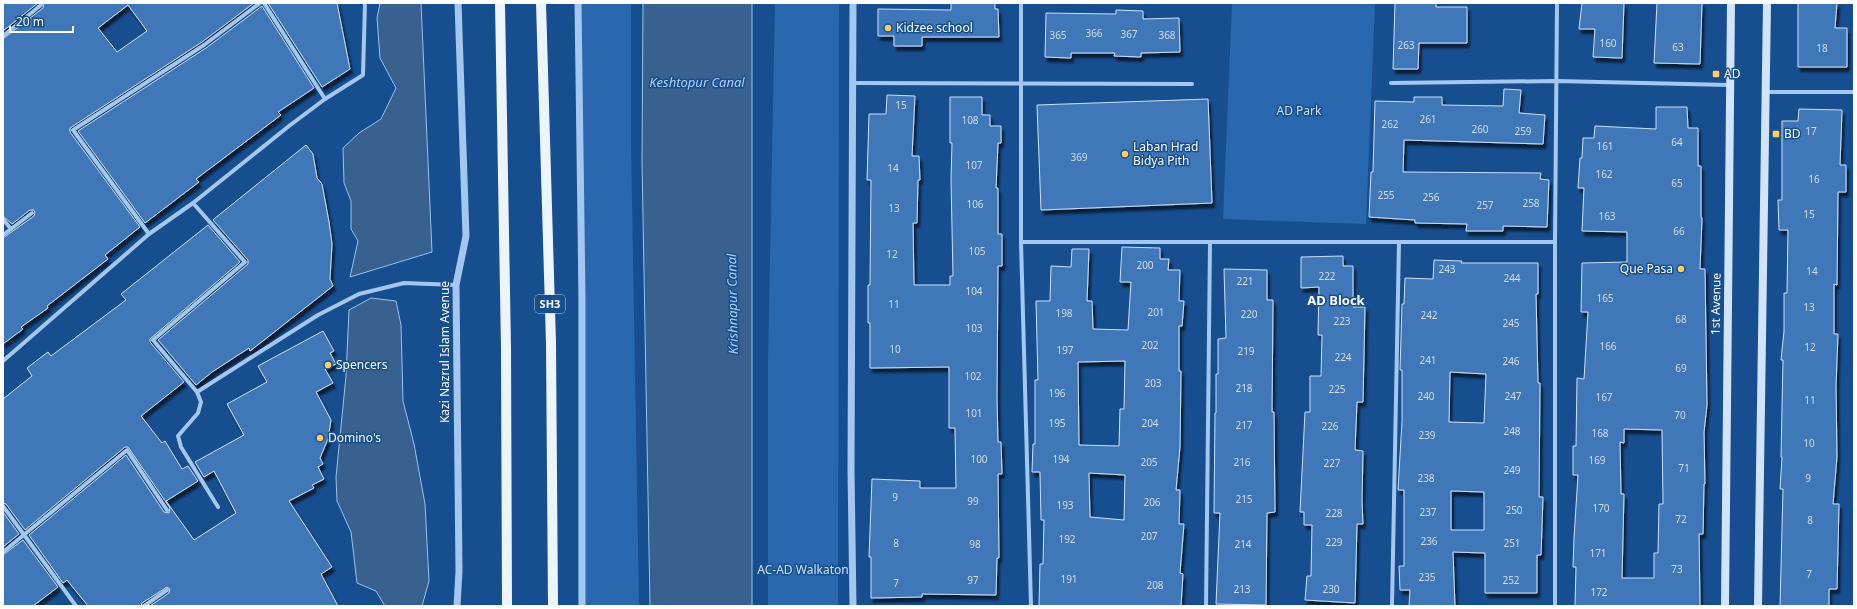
<svg xmlns="http://www.w3.org/2000/svg" width="1857" height="609" font-family="'Noto Sans',sans-serif">
	<style>
		.green { fill: #2968ae }
		.water { fill: #386190; stroke: #95c3f2 }
		.building { fill: #3f77b8; stroke: #cae1fb; fill-rule: evenodd; filter: url(#shadow) }
		.lines { fill: none; stroke-linecap: round; stroke-linejoin: round }
		.minor { stroke: #a3c7f0; stroke-width: 4 }
		.tertiary { stroke: #a3c7f0; stroke-width: 7 }
		.secondary { stroke: #d1e4fb; stroke-width: 8 }
		.primary { stroke: #ecf4ff; stroke-width: 10 }
		.poi-dot { fill: #ffce62; stroke: #174e8f; stroke-width: 1.5 }
		.labels { text-anchor: middle; stroke-width: 3; stroke-linejoin: round; paint-order: stroke }
		.number-label { font-size: 10px; fill: #cfdded }
		.shield { fill: #174e8f; stroke: #b9cadd; stroke-width: 1 }
		.shield-label { font-size: 11px; font-weight: bold; fill: #fff }
		.poi-label { font-size: 12px; fill: #fff; stroke: #174e8f; text-anchor: start }
		.park-label { font-size: 12px; fill: #cae1fb; stroke: #174e8f }
		.street-label { font-size: 12px; fill: #fff; stroke: #174e8f }
		.water-label { font-size: 13px; font-style: italic; fill: #afd1f7; stroke: #174e8f }
		.neighbourhood-label { font-size: 13px; font-weight: bold; fill: #fff; stroke: #174e8f }
	</style>
	<defs>
		<filter id="shadow"><feDropShadow dx="2.5" dy="4.5" stdDeviation="1" flood-color="#0009"/></filter>
	</defs>
	<rect width="100%" height="100%" fill="#174e8f"/>
	<!-- green -->
	<g class="green">
		<polygon points="578,3 631,3 631,143 639,606 578,606"/>
		<polygon points="775,3 839,3 838,606 768,606 768,361"/>
		<polygon points="1232,3 1375,3 1366,224 1223,219"/>
	</g>
	<!-- water -->
	<g class="water">
		<polygon points="380,3 421,3 432,252 350,277 358,241 351,229 351,201 344,183 343,148 359,133 381,119 396,88 380,58 377,18"/>
		<polygon points="643,3 752,3 752,606 650,606 642,161"/>
		<polygon points="371,298 396,301 401,325 403,401 414,444 425,504 429,581 422,606 385,606 376,591 357,583 351,532 337,501 336,477 346,376 349,310"/>
	</g>
	<!-- building -->
	<g class="building">
		<polygon points="3,3 38,3 3,31"/>
		<path d="M44,3H254L202,42L70,128V132L140,227L105,255L108,259L47,306L48,308L21,327L23,329L3,344V238L34,216L35,213L34,210H30L12,224L3,216V39L43,8ZM128,5L147,31L117,52L98,28Z"/>
		<polygon points="268,3 337,3 350,69 322,87"/>
		<polygon points="951,3 995,3 995,9 998,9 999,37 922,37 922,46 894,46 894,36 878,36 878,9 951,10"/>
		<polygon points="1395,3 1436,3 1436,7 1467,7 1467,43 1419,43 1418,69 1393,69"/>
		<polygon points="1582,3 1624,3 1622,58 1593,57 1595,29 1579,29"/>
		<polygon points="1657,3 1702,3 1700,64 1654,63"/>
		<polygon points="1798,3 1837,3 1835,28 1847,28 1847,67 1798,67"/>
		<polygon points="262,6 314,88 278,112 281,115 196,179 199,182 145,223 78,131 206,48"/>
		<polygon points="1116,10 1143,11 1143,19 1179,18 1180,52 1141,53 1141,57 1114,56 1115,53 1071,53 1071,58 1045,57 1046,13 1116,14"/>
		<polygon points="1504,89 1521,90 1519,113 1545,115 1543,144 1404,140 1403,172 1541,173 1540,179 1549,180 1547,227 1503,226 1503,231 1466,231 1467,224 1415,223 1415,220 1369,217 1371,172 1373,172 1375,101 1414,102 1414,97 1442,97 1442,105 1503,106"/>
		<polygon points="887,95 915,96 912,156 919,156 920,180 918,180 917,223 913,223 914,285 950,285 950,276 953,276 951,180 952,143 950,143 950,97 982,97 982,115 990,115 990,126 1001,126 1001,143 998,143 996,188 998,188 998,234 1002,234 1002,266 998,266 997,398 998,442 1001,442 1002,474 998,474 999,558 997,558 996,595 922,594 922,597 871,598 871,557 869,557 872,479 920,481 920,488 956,488 955,428 949,428 949,367 870,368 870,323 868,323 868,285 870,285 871,180 867,180 869,114 886,114"/>
		<polygon points="1208,99 1212,203 1041,210 1037,105"/>
		<path d="M1656,107H1687L1688,128H1698V166H1701V218H1702L1700,269H1705L1707,405L1704,432L1705,484H1704L1703,534H1699L1700,606H1575L1576,567H1573L1574,538L1578,475H1573V446H1576L1577,378L1584,379L1588,312H1581L1582,263L1627,262V232L1582,231L1584,188H1578L1580,158H1582L1583,138H1594L1595,126L1656,129ZM1624,429L1662,430L1663,504H1659L1658,553H1654V578H1622L1624,494H1621L1620,442L1624,443Z"/>
		<polygon points="1799,109 1842,110 1840,165 1846,165 1846,192 1838,192 1837,285 1834,284 1834,334 1838,334 1836,386 1837,457 1833,504 1839,504 1837,589 1829,589 1829,606 1780,606 1783,489 1780,489 1782,457 1781,457 1783,360 1781,360 1784,331 1784,293 1787,293 1788,230 1779,230 1778,200 1782,200 1782,121 1798,121"/>
		<polygon points="306,145 313,154 317,178 322,184 329,222 332,244 330,279 333,286 250,351 249,348 212,372 196,385 158,340 248,264 248,260 213,220 214,219"/>
		<polygon points="208,225 240,262 150,339 150,342 184,382 141,416 162,443 165,441 182,469 188,466 198,481 166,501 194,540 236,513 214,471 204,477 195,462 244,435 227,404 267,382 258,366 323,331 334,351 330,353 336,364 325,369 333,383 316,392 331,420 328,439 320,458 323,464 318,467 324,479 312,485 314,488 289,501 332,567 321,574 338,606 150,606 169,593 170,589 167,587 142,603 141,606 88,606 67,580 63,583 29,535 126,455 164,512 169,513 170,508 128,447 125,447 25,530 6,504 3,503 3,399 32,376 27,368 48,352 51,356 126,300 121,294"/>
		<path d="M1122,247L1160,248V259H1169L1168,270H1180L1179,301H1184L1182,326H1179V371H1181L1180,447L1176,490H1180L1179,524H1184L1180,573L1183,574L1181,606H1039L1040,564H1043L1044,520H1041L1040,472H1032L1033,444H1035V380H1038L1036,301H1050L1051,266L1071,267L1072,249H1089L1087,301H1092L1093,329L1128,330L1131,282H1120ZM1125,361L1124,409H1120L1119,446L1079,445L1078,362ZM1089,473L1125,475L1124,520L1090,517Z"/>
		<polygon points="1343,256 1343,266 1353,266 1353,307 1365,307 1363,402 1357,402 1355,450 1363,451 1362,501 1363,524 1357,524 1355,603 1305,600 1307,576 1311,576 1312,525 1304,525 1304,512 1300,512 1305,412 1310,412 1310,376 1321,376 1322,335 1318,335 1319,287 1301,288 1301,257"/>
		<path d="M1434,260L1462,261L1461,263H1538V294H1536L1538,383H1540L1539,497H1543L1541,555H1537V593H1485V553L1453,552L1455,606H1409L1410,590H1400L1399,566H1404V490H1398L1402,421V370H1400L1402,304H1404L1405,278L1433,279ZM1450,372L1486,374L1484,423L1449,422ZM1451,491L1484,492V530H1451Z"/>
		<polygon points="1224,269 1267,270 1267,300 1273,300 1272,412 1274,412 1275,512 1267,513 1266,605 1216,604 1220,513 1214,513 1215,413 1216,413 1216,374 1218,374 1218,339 1226,338"/>
		<polygon points="3,512 19,534 3,547"/>
		<polygon points="23,540 58,587 33,606 3,606 3,555"/>
	</g>
	<g class="lines">
		<!-- minor -->
		<g class="minor">
			<polyline points="264,3 325,99"/>
			<polyline points="1021,3 1021,242 1031,606"/>
			<polyline points="3,36 41,5"/>
			<polyline points="853,83 1192,84"/>
			<polyline points="1391,83 1556,81 1730,85"/>
			<polyline points="1765,92 1854,92"/>
			<polyline points="193,203 245,262 153,340 197,392 201,402 198,413 178,436 181,447 218,507"/>
			<polyline points="3,219 11,229"/>
			<polyline points="149,234 73,130 204,45 260,3"/>
			<polyline points="3,235 32,213"/>
			<polyline points="1021,242 1555,242"/>
			<polyline points="3,361 149,234 193,203 289,126 325,99 363,75 365,3"/>
			<polyline points="197,392 318,315 359,294 404,283 456,285"/>
			<polyline points="3,506 76,606"/>
			<polyline points="3,552 127,450 167,510"/>
			<polyline points="144,606 167,590"/>
			<polyline points="1206,606 1210,243"/>
			<polyline points="1392,606 1399,242"/>
			<polyline points="1555,606 1555,242 1557,3"/>
		</g>
		<!-- tertiary -->
		<g class="tertiary">
			<polyline points="578,3 582,297 582,606"/>
			<polyline points="457,606 459,571 456,285 466,236 458,3"/>
			<polyline points="853,606 851,470 853,3"/>
		</g>
		<!-- secondary -->
		<g class="secondary">
			<polyline points="1725,606 1731,3"/>
			<polyline points="1758,606 1767,3"/>
		</g>
		<!-- primary -->
		<g class="primary">
			<polyline points="500,3 506,348 507,606"/>
			<polyline points="541,3 551,343 553,606"/>
		</g>
	</g>
	<!-- markers -->
	<g class="poi-dot">
		<circle cx="888" cy="28" r="4"/>
		<rect x="1712" y="70" width="8" height="8" rx="2"/>
		<rect x="1772" y="130" width="8" height="8" rx="2"/>
		<circle cx="1125" cy="154" r="4"/>
		<circle cx="1681" cy="269" r="4"/>
		<circle cx="328" cy="365" r="4"/>
		<circle cx="320" cy="438" r="4"/>
	</g>
	<g class="labels">
		<!-- number labels -->
		<g class="number-label">
			<text x="1094" y="37">366</text>
			<text x="1129" y="38">367</text>
			<text x="1058" y="39">365</text>
			<text x="1167" y="39">368</text>
			<text x="1608" y="47">160</text>
			<text x="1406" y="49">263</text>
			<text x="1678" y="51">63</text>
			<text x="1822" y="52">18</text>
			<text x="901" y="109">15</text>
			<text x="1428" y="123">261</text>
			<text x="970" y="124">108</text>
			<text x="1390" y="128">262</text>
			<text x="1480" y="133">260</text>
			<text x="1523" y="135">259</text>
			<text x="1811" y="135">17</text>
			<text x="1677" y="146">64</text>
			<text x="1605" y="150">161</text>
			<text x="1079" y="161">369</text>
			<text x="974" y="169">107</text>
			<text x="893" y="172">14</text>
			<text x="1604" y="178">162</text>
			<text x="1814" y="183">16</text>
			<text x="1677" y="187">65</text>
			<text x="1386" y="199">255</text>
			<text x="1431" y="201">256</text>
			<text x="1531" y="207">258</text>
			<text x="975" y="208">106</text>
			<text x="1485" y="209">257</text>
			<text x="894" y="212">13</text>
			<text x="1809" y="218">15</text>
			<text x="1607" y="220">163</text>
			<text x="1679" y="235">66</text>
			<text x="977" y="255">105</text>
			<text x="892" y="258">12</text>
			<text x="1145" y="269">200</text>
			<text x="1447" y="273">243</text>
			<text x="1812" y="275">14</text>
			<text x="1327" y="280">222</text>
			<text x="1512" y="282">244</text>
			<text x="1245" y="285">221</text>
			<text x="974" y="295">104</text>
			<text x="1605" y="302">165</text>
			<text x="894" y="308">11</text>
			<text x="1809" y="311">13</text>
			<text x="1156" y="316">201</text>
			<text x="1064" y="317">198</text>
			<text x="1249" y="318">220</text>
			<text x="1429" y="319">242</text>
			<text x="1681" y="323">68</text>
			<text x="1342" y="325">223</text>
			<text x="1511" y="327">245</text>
			<text x="974" y="332">103</text>
			<text x="1150" y="349">202</text>
			<text x="1608" y="350">166</text>
			<text x="1810" y="351">12</text>
			<text x="895" y="353">10</text>
			<text x="1065" y="354">197</text>
			<text x="1246" y="355">219</text>
			<text x="1343" y="361">224</text>
			<text x="1428" y="364">241</text>
			<text x="1511" y="365">246</text>
			<text x="1681" y="372">69</text>
			<text x="973" y="380">102</text>
			<text x="1153" y="387">203</text>
			<text x="1244" y="392">218</text>
			<text x="1337" y="393">225</text>
			<text x="1057" y="397">196</text>
			<text x="1426" y="400">240</text>
			<text x="1513" y="400">247</text>
			<text x="1604" y="401">167</text>
			<text x="1810" y="404">11</text>
			<text x="974" y="417">101</text>
			<text x="1680" y="419">70</text>
			<text x="1057" y="427">195</text>
			<text x="1150" y="427">204</text>
			<text x="1244" y="429">217</text>
			<text x="1330" y="430">226</text>
			<text x="1512" y="435">248</text>
			<text x="1600" y="437">168</text>
			<text x="1427" y="439">239</text>
			<text x="1809" y="447">10</text>
			<text x="979" y="463">100</text>
			<text x="1061" y="463">194</text>
			<text x="1597" y="464">169</text>
			<text x="1149" y="466">205</text>
			<text x="1242" y="466">216</text>
			<text x="1332" y="467">227</text>
			<text x="1684" y="472">71</text>
			<text x="1512" y="474">249</text>
			<text x="1426" y="482">238</text>
			<text x="1808" y="482">9</text>
			<text x="895" y="501">9</text>
			<text x="1244" y="503">215</text>
			<text x="973" y="505">99</text>
			<text x="1152" y="506">206</text>
			<text x="1065" y="509">193</text>
			<text x="1601" y="512">170</text>
			<text x="1514" y="514">250</text>
			<text x="1428" y="516">237</text>
			<text x="1334" y="517">228</text>
			<text x="1681" y="523">72</text>
			<text x="1810" y="524">8</text>
			<text x="1149" y="540">207</text>
			<text x="1067" y="543">192</text>
			<text x="1429" y="545">236</text>
			<text x="1334" y="546">229</text>
			<text x="896" y="547">8</text>
			<text x="1512" y="547">251</text>
			<text x="975" y="548">98</text>
			<text x="1243" y="548">214</text>
			<text x="1598" y="557">171</text>
			<text x="1677" y="573">73</text>
			<text x="1809" y="578">7</text>
			<text x="1427" y="581">235</text>
			<text x="1069" y="583">191</text>
			<text x="973" y="584">97</text>
			<text x="1511" y="584">252</text>
			<text x="896" y="587">7</text>
			<text x="1155" y="589">208</text>
			<text x="1242" y="593">213</text>
			<text x="1331" y="593">230</text>
			<text x="1599" y="596">172</text>
		</g>
		<!-- shield labels -->
		<rect class="shield" x="535" y="295" width="30" height="18" rx="3"/>
		<g class="shield-label">
			<text x="550" y="308">SH3</text>
		</g>
		<!-- poi labels -->
		<g class="poi-label">
			<text x="896" y="32">Kidzee school</text>
			<text x="1724" y="78">AD</text>
			<text x="1784" y="138">BD</text>
			<text x="1133" y="151">Laban Hrad<tspan x="1133" dy="14">Bidya Pith</tspan></text>
			<text x="1673" y="273" text-anchor="end">Que Pasa</text>
			<text x="336" y="369">Spencers</text>
			<text x="328" y="442">Domino's</text>
		</g>
		<!-- park labels -->
		<g class="park-label">
			<text x="1299" y="115">AD Park</text>
			<text x="803" y="574">AC-AD Walkaton</text>
		</g>
		<!-- street labels -->
		<g class="street-label">
			<text transform="translate(1716 304) rotate(-89)" y="4">1st Avenue</text>
			<text transform="translate(445 352) rotate(-90)" y="4">Kazi Nazrul Islam Avenue</text>
		</g>
		<!-- water labels -->
		<g class="water-label">
			<text x="697" y="87">Keshtopur Canal</text>
			<text transform="translate(732 304) rotate(-91)" y="5">Krishnapur Canal</text>
		</g>
		<!-- neighbourhood labels -->
		<g class="neighbourhood-label">
			<text x="1336" y="305">AD Block</text>
		</g>
	</g>
	<!-- border -->
	<rect width="1857" height="609" fill="none" stroke="#ffffff" stroke-width="8"/>
	<!-- scale -->
	<path d="M10 26v6h63v-6" fill="none" stroke="#ffffff" stroke-width="2"/>
	<text x="16" y="26" font-size="12" fill="#ffffff" stroke="#174e8f" stroke-width="3" paint-order="stroke">20 m</text>
</svg>
